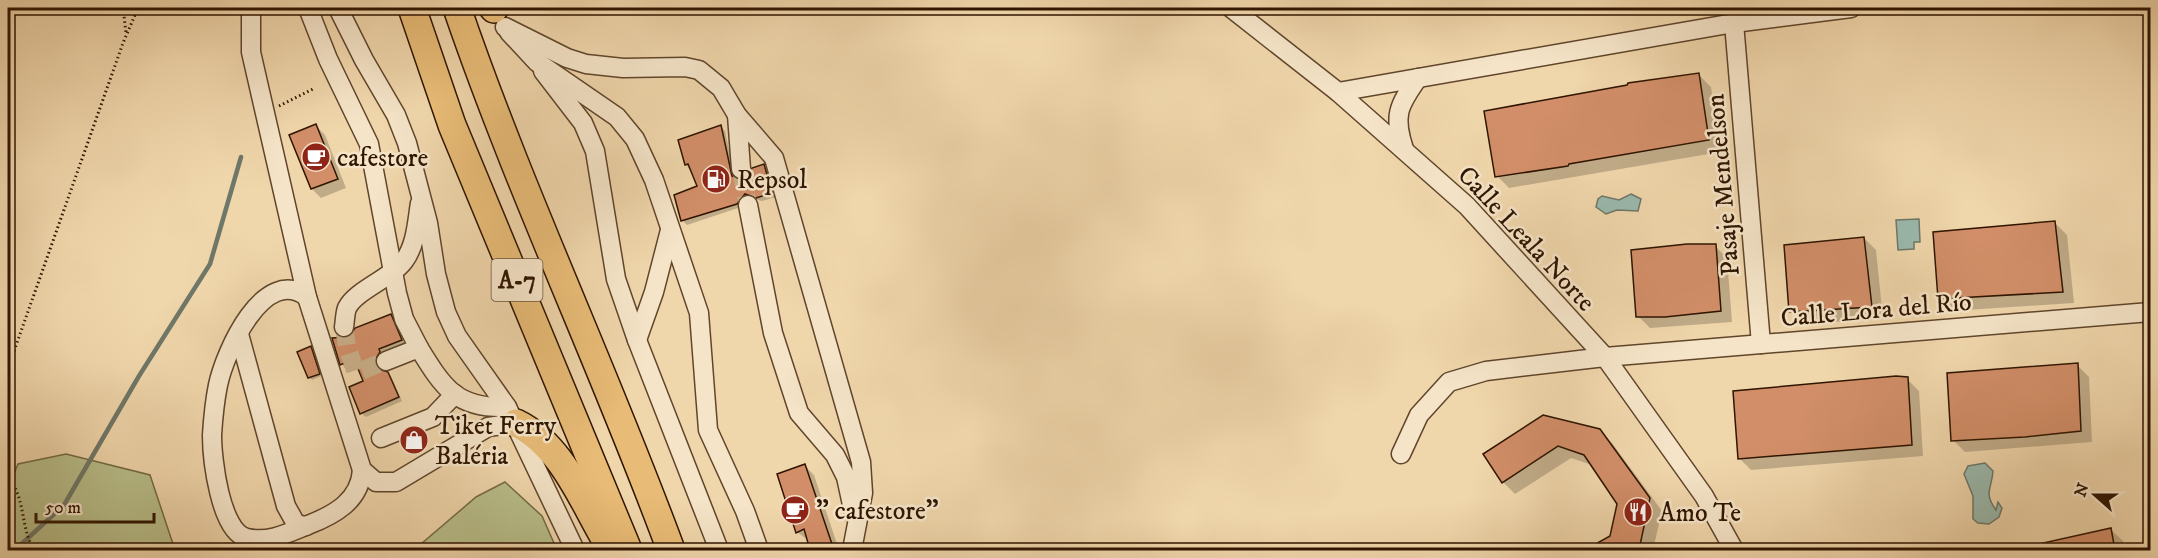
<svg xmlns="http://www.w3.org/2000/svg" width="2158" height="558" font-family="'IM FELL DW Pica',serif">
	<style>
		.green { fill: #b8be8a; stroke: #746a45; stroke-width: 1.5 }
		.water { fill: #9ab9ad; stroke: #6f7768; stroke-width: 1.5 }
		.shadow { fill: #0003 }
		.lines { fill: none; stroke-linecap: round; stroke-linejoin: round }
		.stream { stroke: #6f7768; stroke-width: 4.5 }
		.building { fill: #d18e68; stroke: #2f1500; stroke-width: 1.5 }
		.minor-tunnel { stroke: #c9af89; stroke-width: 18; stroke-dasharray: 18 9; stroke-linecap: butt }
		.minor-casing { stroke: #5f452b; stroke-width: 21 }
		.highway-casing { stroke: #2f1500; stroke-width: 30 }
		.path { stroke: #2f1500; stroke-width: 3; stroke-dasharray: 1.5 3; stroke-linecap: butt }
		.minor { stroke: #f5e4c8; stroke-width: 18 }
		.highway { stroke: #e8bb76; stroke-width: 27 }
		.labels { text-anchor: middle; stroke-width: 5; stroke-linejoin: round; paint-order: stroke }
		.shield { fill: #f5e4c8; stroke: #6a533c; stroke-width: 1.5 }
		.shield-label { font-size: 24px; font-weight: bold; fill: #2f1500 }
		.poi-label { font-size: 26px; fill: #2f1500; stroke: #f5e4c8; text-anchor: start }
		.street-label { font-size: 26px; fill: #2f1500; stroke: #f5e4c8 }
	</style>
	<rect width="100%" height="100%" fill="#f0d6ab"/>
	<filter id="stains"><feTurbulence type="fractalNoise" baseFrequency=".00333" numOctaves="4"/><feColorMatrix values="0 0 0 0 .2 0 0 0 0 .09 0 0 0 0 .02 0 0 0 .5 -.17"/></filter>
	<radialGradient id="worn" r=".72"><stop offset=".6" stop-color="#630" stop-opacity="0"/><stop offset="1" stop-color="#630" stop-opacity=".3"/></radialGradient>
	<!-- green -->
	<g class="green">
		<polygon points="66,454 150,475 175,550 8,550 8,489 18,464"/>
		<polygon points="505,482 542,516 557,550 414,550 476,497"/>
	</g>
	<!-- water -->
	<g class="water">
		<polygon points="1631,194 1641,199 1638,211 1617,210 1606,214 1596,207 1598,199 1602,196 1619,200"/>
		<polygon points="1919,219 1920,242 1914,242 1914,249 1898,250 1896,220"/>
		<path d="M1985,463L1993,471C1992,489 1983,492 1996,510L1998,502L2002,508L1999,517L1989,524L1978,523L1973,519V496L1964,474L1968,466Z"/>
	</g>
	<!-- shadow -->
	<g class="shadow">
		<polygon points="1699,75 1711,87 1720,152 1509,188 1497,176 1628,87"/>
		<polygon points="316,126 325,135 346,188 321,198 312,189 291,135"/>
		<polygon points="721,127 725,131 735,179 741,182 748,180 764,166 768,170 776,197 762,201 750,198 741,207 687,225 682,220 699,187 686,164"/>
		<polygon points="2055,223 2067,235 2074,303 1951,311 1939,299"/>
		<polygon points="1864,238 1876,250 1883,319 1802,324 1790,311"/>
		<polygon points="1715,246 1727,258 1732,322 1650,328 1638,316"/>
		<polygon points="391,315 405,344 383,353 379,372 388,373 392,378 402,401 366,417 361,413 365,382 358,364 346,369 342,364 334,339 349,339"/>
		<polygon points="310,348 321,376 312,380 309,377"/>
		<polygon points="2077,365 2089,377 2092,442 1965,452 1953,440"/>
		<polygon points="1907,379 1919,391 1923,456 1751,470 1739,458"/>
		<polygon points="1599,430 1612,443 1662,511 1653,550 1588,550 1611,537 1619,504 1592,465 1571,458 1515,494 1503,482 1485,454"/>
		<polygon points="805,466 814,475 839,550 811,550 808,540 797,532"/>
		<polygon points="2110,529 2123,541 2124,550 2009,550"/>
	</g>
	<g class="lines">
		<!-- stream -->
		<polyline class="stream" points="15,550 64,505 139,376 210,264 241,157"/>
	</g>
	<!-- building -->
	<g class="building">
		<polygon points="1699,73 1709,140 1569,164 1568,166 1495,177 1484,111 1627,85 1628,83"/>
		<polygon points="316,124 338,179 311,189 289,135"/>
		<polygon points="721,125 732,176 741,180 747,179 752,168 764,164 772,193 756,198 745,194 737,204 681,221 674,195 697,186 688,164 685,165 678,140"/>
		<polygon points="2055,221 2063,292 1938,299 1933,232"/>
		<polygon points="1864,237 1872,307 1789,312 1784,245"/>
		<polygon points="1687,244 1716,244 1721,311 1665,317 1636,317 1631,250"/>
		<polygon points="391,314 402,340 379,349 380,352 375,360 379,369 388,372 399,397 360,414 349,387 363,381 354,359 340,365 332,338 349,337 355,328"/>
		<polygon points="311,346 320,374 308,378 297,352"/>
		<polygon points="2078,363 2081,431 2025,437 1951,441 1947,373"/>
		<polygon points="1896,376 1908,377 1912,445 1738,459 1733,391"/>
		<polygon points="1543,415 1600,429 1650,498 1639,550 1585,550 1610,536 1617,504 1584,455 1558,446 1502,483 1483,454"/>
		<polygon points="805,464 834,550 810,550 804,529 796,533 777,474"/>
		<polygon points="2111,528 2115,550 2035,550 2034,545"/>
	</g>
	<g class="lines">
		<!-- minor-tunnel -->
		<g class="minor-tunnel">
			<polyline points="741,169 748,205"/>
			<polyline points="344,327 347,346 356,373 386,361"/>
		</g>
		<!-- minor casing -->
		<g class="minor-casing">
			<g id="minor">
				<polyline points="251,8 251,52 307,297 362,470 376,482 396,482 488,427 516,423"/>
				<polyline points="308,8 328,59 369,144 397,293 404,319 419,348"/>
				<polyline points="338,8 364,60 396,115 407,143 428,223 436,274 446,312 457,336 507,407 575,550"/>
				<polyline points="1231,8 1338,92 1467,206 1605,357 1704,496 1734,550"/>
				<polyline points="1734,23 1761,344"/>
				<polyline points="505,27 567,58 586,64 623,68 685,67 699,70 721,88 737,115 774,158 861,462 863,493 852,550"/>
				<polyline points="509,32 537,62 617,117 635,139 654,180 699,313 708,430 745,511 759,550"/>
				<polyline points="543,71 583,123 595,151 616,279 637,340 719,550"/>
				<polyline points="1338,92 1734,23 1851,8"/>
				<polyline points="737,115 741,169"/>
				<path d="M1404,149C1393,116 1398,106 1418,78"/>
				<polyline points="748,205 773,333 799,413 835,455 846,477 854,514"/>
				<path d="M307,297C264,264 225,352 218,385C215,400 213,419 212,435C212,458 220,532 247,538C269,543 288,533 308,525C334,515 360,501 362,470"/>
				<path d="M344,327C345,321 345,313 347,308C356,290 390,279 404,261C416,245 417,222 420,203"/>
				<polyline points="239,334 286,506 296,524 306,526"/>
				<polyline points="637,340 654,292 670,230"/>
				<path d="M386,361L419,348C443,387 456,409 507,407"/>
				<polyline points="381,438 433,417 455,394"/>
				<polyline points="1401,454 1419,415 1449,382 1486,371 1605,357 2150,312"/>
			</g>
		</g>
		<!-- highway casing -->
		<g class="highway-casing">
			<g id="highway">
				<polyline points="412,8 452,125 628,550"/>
				<path d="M457,8C520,192 604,368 671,550"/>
				<polyline points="493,8 494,9"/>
				<path d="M516,423C560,444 581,497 604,537L609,550"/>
			</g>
		</g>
		<!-- path -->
		<g class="path">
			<polyline points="123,8 126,33"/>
			<polyline points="279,106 313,89"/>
			<polyline points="8,368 123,43 138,8"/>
			<path d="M8,477C26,498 20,527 34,550"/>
		</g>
		<!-- minor -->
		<use href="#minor" class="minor"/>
		<!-- highway -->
		<use href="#highway" class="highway"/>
	</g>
	<!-- icons -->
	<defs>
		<g id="cafe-disc" transform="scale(1.5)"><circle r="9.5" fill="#8f2418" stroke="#f5e4c8"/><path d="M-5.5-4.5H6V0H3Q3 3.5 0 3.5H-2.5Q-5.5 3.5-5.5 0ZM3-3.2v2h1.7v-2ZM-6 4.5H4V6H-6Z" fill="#fff"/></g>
		<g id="fuel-disc" transform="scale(1.5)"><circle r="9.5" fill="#8f2418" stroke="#f5e4c8"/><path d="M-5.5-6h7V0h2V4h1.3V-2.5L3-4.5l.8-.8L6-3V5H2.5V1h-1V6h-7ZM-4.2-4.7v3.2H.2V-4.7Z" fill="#fff"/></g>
		<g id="shop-disc" transform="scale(1.5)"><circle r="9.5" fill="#8f2418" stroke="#f5e4c8"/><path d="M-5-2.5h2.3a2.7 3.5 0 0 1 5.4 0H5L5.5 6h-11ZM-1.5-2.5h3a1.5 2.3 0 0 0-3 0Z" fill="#fff"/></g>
		<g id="restaurant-disc" transform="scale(1.5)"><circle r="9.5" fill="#8f2418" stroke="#f5e4c8"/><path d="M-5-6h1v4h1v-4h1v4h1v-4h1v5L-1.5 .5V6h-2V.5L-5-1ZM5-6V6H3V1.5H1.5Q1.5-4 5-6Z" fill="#fff"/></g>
	</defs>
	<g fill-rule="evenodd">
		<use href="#cafe-disc" x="316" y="157"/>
		<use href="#fuel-disc" x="716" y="179"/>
		<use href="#shop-disc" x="414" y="440"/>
		<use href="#cafe-disc" x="795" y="510"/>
		<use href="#restaurant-disc" x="1638" y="512"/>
	</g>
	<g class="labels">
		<!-- shield labels -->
		<rect class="shield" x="491.5" y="259" width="51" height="42" rx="4.5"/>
		<g class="shield-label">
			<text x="517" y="288">A-7</text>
		</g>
		<!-- poi labels -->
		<g class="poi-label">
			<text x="337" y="166">cafestore</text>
			<text x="737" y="188">Repsol</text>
			<text x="435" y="434">Tiket Ferry<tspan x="435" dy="30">Baléria</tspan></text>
			<text x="816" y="519">" cafestore"</text>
			<text x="1659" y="521">Amo Te</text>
		</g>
		<!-- street labels -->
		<g class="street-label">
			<text transform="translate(1722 185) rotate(-95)" y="9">Pasaje Mendelson</text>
			<text transform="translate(1527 238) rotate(47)" y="9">Calle Leala Norte</text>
			<text transform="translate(1876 309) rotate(-5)" y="9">Calle Lora del Río</text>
		</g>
	</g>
	<!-- margin -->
	<rect width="2158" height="558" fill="none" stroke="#f0d6ab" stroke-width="30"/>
	<rect x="9" y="9" width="2140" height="540" fill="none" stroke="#2f1500" stroke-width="3"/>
	<rect x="15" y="15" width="2128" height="528" fill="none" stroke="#2f1500" stroke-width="1.5"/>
	<!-- north arrow -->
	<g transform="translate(2095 495) rotate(291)" stroke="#f5e4c8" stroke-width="4.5" paint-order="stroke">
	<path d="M0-4.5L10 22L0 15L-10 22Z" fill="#2f1500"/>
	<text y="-9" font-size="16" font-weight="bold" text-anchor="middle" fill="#2f1500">N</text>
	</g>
	<!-- scale -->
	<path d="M36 513v9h118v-9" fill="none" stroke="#2f1500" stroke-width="3"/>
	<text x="45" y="513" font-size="18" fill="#2f1500" stroke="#f5e4c8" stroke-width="4.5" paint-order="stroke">50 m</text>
	<rect width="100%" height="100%" filter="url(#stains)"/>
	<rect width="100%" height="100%" fill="url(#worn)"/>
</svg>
